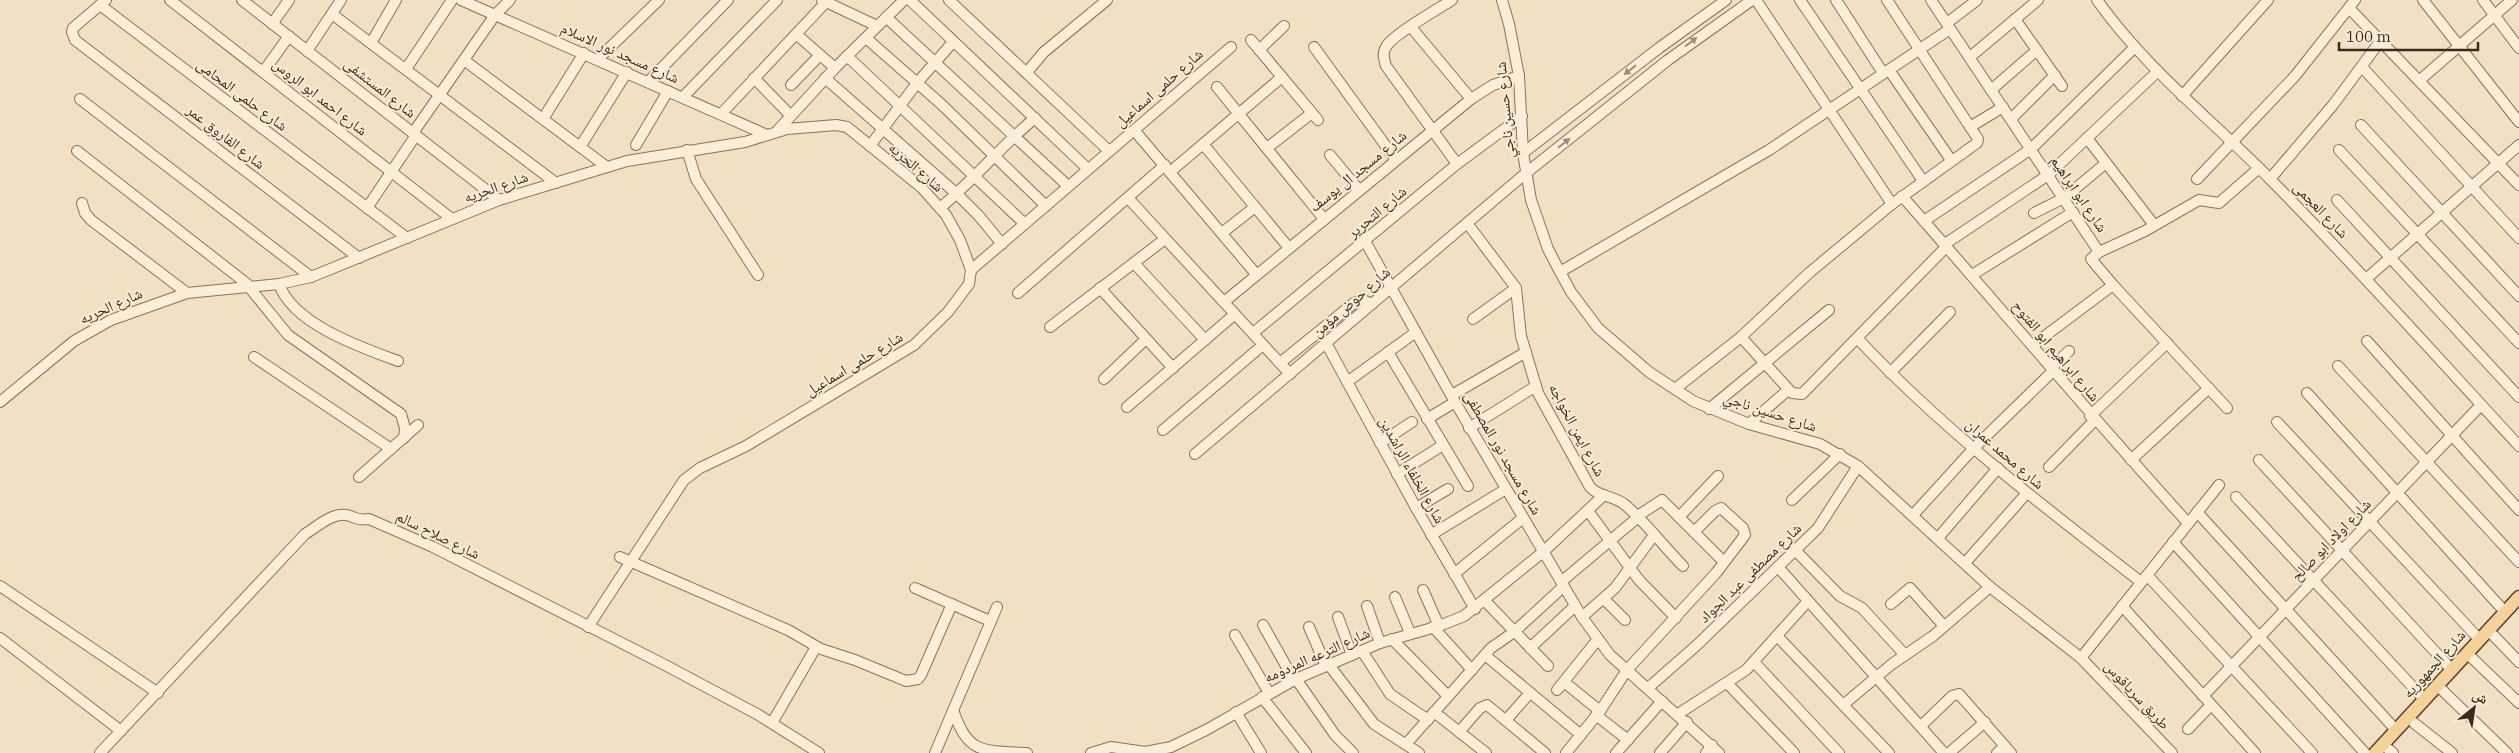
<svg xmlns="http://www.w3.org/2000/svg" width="2519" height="753" font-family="'IBM Plex Serif','Noto Naskh Arabic',serif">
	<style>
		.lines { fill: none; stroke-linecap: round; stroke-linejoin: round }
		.minor-casing { stroke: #8c7159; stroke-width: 12 }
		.major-casing { stroke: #5a3f2d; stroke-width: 15 }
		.minor { stroke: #fbeed8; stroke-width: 10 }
		.major { stroke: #f5d29a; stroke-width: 12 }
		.oneway { fill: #9b8c7b }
		.labels { text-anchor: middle; stroke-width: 4; stroke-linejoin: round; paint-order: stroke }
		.street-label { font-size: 15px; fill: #3b2a1e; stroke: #f7ebd4 }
	</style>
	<rect width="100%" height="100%" fill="#f1e0c4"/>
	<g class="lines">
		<!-- minor casing -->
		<g class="minor-casing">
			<g id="minor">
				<polyline points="106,0 73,28 72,32 75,40 359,258"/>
				<polyline points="170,0 452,219"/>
				<polyline points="242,0 499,200"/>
				<polyline points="461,0 767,135"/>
				<polyline points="822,0 877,26"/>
				<polyline points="910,0 1088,169"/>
				<polyline points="949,0 1109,151"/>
				<path d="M1452,0C1438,9 1392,35 1386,47C1382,53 1384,59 1386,66L1457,164"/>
				<polyline points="1502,0 1509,24 1519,76 1523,153 1531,200 1548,249 1560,272 1571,292 1598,328 1649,372 1693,401 1749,424 1820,444 1858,466 1990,587 2081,658 2172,753"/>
				<polyline points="1756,0 1892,204"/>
				<polyline points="1800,0 1923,181"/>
				<polyline points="1836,0 1883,73"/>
				<polyline points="1931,0 2099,252"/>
				<path d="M2097,0C2146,69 2212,120 2271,180C2356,266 2437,357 2519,446"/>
				<polyline points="2423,0 2519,122"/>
				<polyline points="2483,0 2519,48"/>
				<polyline points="100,5 407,238"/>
				<polyline points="2349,8 2519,185"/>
				<polyline points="332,14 556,183"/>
				<polyline points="886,17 1068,186"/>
				<polyline points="2015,19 2062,86"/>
				<polyline points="1947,23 1977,0"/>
				<polyline points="272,24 289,0"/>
				<polyline points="1411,27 1471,99"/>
				<polyline points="796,34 835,68"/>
				<polyline points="866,38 940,103 1046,206"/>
				<polyline points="1251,40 1318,120"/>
				<polyline points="371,43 396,0"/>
				<polyline points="1314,47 1396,160"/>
				<polyline points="1259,50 1284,26"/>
				<polyline points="307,51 341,0"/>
				<polyline points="847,56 1025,224"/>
				<polyline points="1970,57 2038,0"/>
				<polyline points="598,59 659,0"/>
				<polyline points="464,60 607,167"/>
				<polyline points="2362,67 2519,238"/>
				<polyline points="406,69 452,0"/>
				<polyline points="1889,70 1951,160"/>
				<polyline points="263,72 289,36"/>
				<polyline points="1027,72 1044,52 1107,0"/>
				<polyline points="754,78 791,116"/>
				<polyline points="825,78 957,194 979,216 1002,244"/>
				<polyline points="2420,80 2512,0"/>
				<polyline points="648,82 728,0"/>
				<polyline points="791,85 820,55"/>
				<polyline points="1217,87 1324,219"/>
				<polyline points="1991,90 2037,50"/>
				<polyline points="2182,96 2268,0"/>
				<polyline points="683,97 777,0"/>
				<polyline points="80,99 311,277"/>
				<polyline points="721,114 828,0"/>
				<polyline points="543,119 584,53"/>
				<polyline points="2011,119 2055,75"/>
				<polyline points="2361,125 2519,296"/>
				<polyline points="1970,127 2003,107"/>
				<polyline points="778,130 835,68 904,0"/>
				<polyline points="1134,130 1256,274"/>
				<polyline points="413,133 495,15 510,0"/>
				<polyline points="2087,138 2154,225"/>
				<polyline points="1203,144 1289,248"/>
				<polyline points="636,145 668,91"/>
				<polyline points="870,146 917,83 953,42"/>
				<polyline points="580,147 627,72"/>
				<polyline points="1267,148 1312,113"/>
				<polyline points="687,150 696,179 758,275"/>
				<polyline points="2339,150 2519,343"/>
				<polyline points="77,151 251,287"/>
				<polyline points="1523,153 1659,48 1726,0"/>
				<polyline points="1330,155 1359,190"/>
				<polyline points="1170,172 1282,77"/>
				<polyline points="2197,179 2295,76 2355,0"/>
				<polyline points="2270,179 2333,105 2381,40"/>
				<path d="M1902,196C1998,305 2091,416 2188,523"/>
				<polyline points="1128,198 1290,374"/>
				<polyline points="2337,200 2519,397"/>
				<polyline points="82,203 85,213 91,220 187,293"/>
				<polyline points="367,208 416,135"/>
				<path d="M940,208C974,180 1001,146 1035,118"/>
				<polyline points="2034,213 2064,198 2106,163"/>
				<polyline points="1924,221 2031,149 2134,48"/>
				<path d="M1467,223L1516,288L1521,336L1538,393L1590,487C1599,497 1614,496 1624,504C1642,518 1666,549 1683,566"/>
				<polyline points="1222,233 1255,207"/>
				<polyline points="1365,241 1455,402 1582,617 1610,655 1719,753"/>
				<polyline points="1945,244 2048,175 2158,71"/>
				<polyline points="1134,263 1205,340"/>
				<polyline points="971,270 1231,47"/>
				<polyline points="1560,272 1769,150 1950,29"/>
				<polyline points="1972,275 2073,212"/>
				<polyline points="2366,279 2519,145"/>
				<path d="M279,284C293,324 360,347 398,361"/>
				<polyline points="249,287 288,335 401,414 405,428 404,438"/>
				<polyline points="1100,288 1173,368"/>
				<polyline points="1018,293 1165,165"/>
				<polyline points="1224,302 1471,99 1493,85 1519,76"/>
				<polyline points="1473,319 1516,288"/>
				<polyline points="1050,327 1165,239"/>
				<polyline points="1253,333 1457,164 1522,116"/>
				<polyline points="1741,337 1792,393 1802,394 1947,246"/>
				<path d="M1858,339C1943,430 2043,506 2141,582"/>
				<polyline points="2367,341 2519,510"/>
				<polyline points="1326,343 1416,508 1475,609"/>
				<polyline points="2033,345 2113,285"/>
				<polyline points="1388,352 1468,486"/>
				<polyline points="254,357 391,449"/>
				<polyline points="1280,363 1354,303 1363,300 1372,304"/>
				<polyline points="2338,366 2519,562"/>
				<polyline points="2052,367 2069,351"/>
				<polyline points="1890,373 1950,312"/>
				<polyline points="1104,379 1146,339"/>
				<polyline points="1347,382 1416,332"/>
				<polyline points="1675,389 1741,337 1809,273 1892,204 1977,143 1978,139 1887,0"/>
				<polyline points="2307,393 2505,612"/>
				<polyline points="1452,395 1526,352"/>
				<polyline points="0,402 74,341 111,320 187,293 279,284 311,277 499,200 627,161 745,142 787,129 836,125 847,127 921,187 946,215 960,240 971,270 969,284 948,312 914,345 746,446 700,468 684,480 588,627"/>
				<polyline points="1127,407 1235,314"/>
				<polyline points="2227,408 2113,285 2091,259 2099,252 2145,231 2199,200 2219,203 2259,168"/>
				<polyline points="1709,409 1829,310"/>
				<polyline points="2090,416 2167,343"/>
				<polyline points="1427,419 1455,402"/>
				<polyline points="2277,422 2479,639"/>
				<polyline points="1749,424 1788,390"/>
				<polyline points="1469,428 1536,386"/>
				<polyline points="1163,430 1263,345"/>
				<polyline points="1380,443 1412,422"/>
				<polyline points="1195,454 1526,173 1668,60 1752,0"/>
				<polyline points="2131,460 2209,388"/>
				<polyline points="2259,460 2451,669"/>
				<polyline points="2049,467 2095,420"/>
				<polyline points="1397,474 1443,445"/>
				<polyline points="359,477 418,425"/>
				<polyline points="2236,497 2424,699"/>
				<polyline points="1792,500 1840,454"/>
				<polyline points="1416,508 1448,489"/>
				<polyline points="1588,511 1639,580 1676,618"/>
				<polyline points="2197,512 2396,730"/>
				<polyline points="1913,515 1974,448 2054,370"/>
				<polyline points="1636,517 1662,500 1723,561"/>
				<polyline points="1679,517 1718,476"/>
				<polyline points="1431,535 1506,489"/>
				<polyline points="1938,538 1998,468"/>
				<polyline points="2173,542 2365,753"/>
				<polyline points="1795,550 1840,596 1862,608 1905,655"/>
				<polyline points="620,557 788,630 821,649 855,660 906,681 918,679 921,675 952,604"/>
				<polyline points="1965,563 2026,494"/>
				<polyline points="1778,567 1944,753"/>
				<polyline points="1454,574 1523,518"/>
				<polyline points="2147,575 2312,753"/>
				<polyline points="1561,582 1637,518"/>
				<polyline points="0,586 158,693"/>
				<polyline points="915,588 990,621"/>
				<polyline points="1423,590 1439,626"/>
				<polyline points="1395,597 1410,633"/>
				<polyline points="1604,599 1625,620"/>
				<polyline points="1485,601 1548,666"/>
				<polyline points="1891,604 1910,588 1944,626"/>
				<polyline points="1367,606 1380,643"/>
				<polyline points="2122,606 2255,753"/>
				<polyline points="1338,617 1352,655"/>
				<polyline points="1582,617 1615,588 1654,535"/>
				<polyline points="1263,625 1294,680"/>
				<polyline points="1309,627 1326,666"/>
				<polyline points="1433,627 1472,670"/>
				<polyline points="1235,635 1269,693"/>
				<polyline points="2493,635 2519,662"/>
				<polyline points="1777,636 1889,753"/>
				<polyline points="0,638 121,731"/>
				<polyline points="1392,639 1448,696"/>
				<polyline points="1530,648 1575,606"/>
				<polyline points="1362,651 1390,694 1428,720"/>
				<polyline points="1485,655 1581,735"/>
				<polyline points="2081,658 2219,485"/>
				<polyline points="2472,658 2519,703"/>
				<polyline points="1754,662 1839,753"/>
				<polyline points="1329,665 1374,724 1419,753"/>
				<polyline points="1296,679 1335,735 1353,753"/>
				<polyline points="1564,682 1600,711"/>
				<polyline points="1727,683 1794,753"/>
				<polyline points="2437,685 2507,753"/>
				<polyline points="1648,688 1697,645 1818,528 1858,466"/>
				<polyline points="1557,690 1598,639"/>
				<polyline points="2203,696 2481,405"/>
				<polyline points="1262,697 1306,753"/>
				<polyline points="1843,705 1892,664 1933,636 1990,587"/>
				<path d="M953,710C968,753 980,751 1027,753"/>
				<polyline points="1236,712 1261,753"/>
				<polyline points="1434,712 1486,753"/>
				<polyline points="1678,714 1746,670 1808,601"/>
				<polyline points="1596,715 1628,740"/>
				<polyline points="1506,720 1530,693"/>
				<polyline points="772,723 816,647"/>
				<polyline points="2414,723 2452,753"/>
				<polyline points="1921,726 1952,696 1959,694 2011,753"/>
				<polyline points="2188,729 2211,705"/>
				<polyline points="1459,732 1480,708 1487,705 1545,753"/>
				<polyline points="1406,744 1491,648 1514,632 1564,586"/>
				<polyline points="2388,749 2393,753"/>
				<path d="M100,753L305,534C317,527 331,513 346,515C356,517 357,521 369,519L433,547L665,665L757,714L819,753"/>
				<polyline points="935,753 997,607"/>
				<polyline points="1091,753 1111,747 1145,752 1171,747 1206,730 1296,679 1380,643 1439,626 1464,616 1543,552 1604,495"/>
				<polyline points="1566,753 1600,711 1627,670 1716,573 1745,535 1743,528 1721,508 1715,511 1694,532"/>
				<polyline points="1616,753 1662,701"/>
				<polyline points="1660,753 1687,722"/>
				<polyline points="1706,753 1712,745"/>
				<polyline points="1949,753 1985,722"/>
				<polyline points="1997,753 2005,746"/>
			</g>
		</g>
		<!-- major casing -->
		<g class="major-casing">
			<polyline id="major" points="2375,753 2519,597"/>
		</g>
		<!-- minor -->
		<use href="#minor" class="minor"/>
		<!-- major -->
		<use href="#major" class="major"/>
	</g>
	<!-- one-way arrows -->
	<defs><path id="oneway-solid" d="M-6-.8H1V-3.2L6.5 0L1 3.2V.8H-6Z" transform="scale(1.25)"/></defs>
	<g class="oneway">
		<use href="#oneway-solid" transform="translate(1691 42) rotate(-37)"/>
		<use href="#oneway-solid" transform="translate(1630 70) rotate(142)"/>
		<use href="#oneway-solid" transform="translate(1564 143) rotate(-39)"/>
	</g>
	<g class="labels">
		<!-- street labels -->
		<g class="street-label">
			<text transform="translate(620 53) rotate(24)" y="5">شارع مسجد نور الاسلام</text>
			<text transform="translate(380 88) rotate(38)" y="5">شارع المستشفى</text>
			<text transform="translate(1159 88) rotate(-41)" y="5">شارع حلمى اسماعيل</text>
			<text transform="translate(242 95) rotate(37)" y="5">شارع حلمى المحامى</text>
			<text transform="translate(320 97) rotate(38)" y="5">شارع احمد ابو الروس</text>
			<text transform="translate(1505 110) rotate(-95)" y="5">شارع حسين ناجي</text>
			<text transform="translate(226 137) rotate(38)" y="5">شارع الفاروق عمر</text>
			<text transform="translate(916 167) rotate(41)" y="5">شارع الحريه</text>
			<text transform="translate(1358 171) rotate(-39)" y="5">شارع مسجد ال يوسف</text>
			<text transform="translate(496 187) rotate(-19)" y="5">شارع الحريه</text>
			<text transform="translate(2079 194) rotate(56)" y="5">شارع ابو ابراهيم</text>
			<text transform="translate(2321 210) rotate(46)" y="5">شارع العجمى</text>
			<text transform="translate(1377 212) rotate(-40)" y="5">شارع التحرير</text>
			<text transform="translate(1351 302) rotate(-41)" y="5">شارع حوض مؤمن</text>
			<text transform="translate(111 306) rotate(-24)" y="5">شارع الحريه</text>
			<text transform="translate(2056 351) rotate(50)" y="5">شارع ابراهيم ابو الفتوح</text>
			<text transform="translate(854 364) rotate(-31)" y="5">شارع حلمى اسماعيل</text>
			<text transform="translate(1770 412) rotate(18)" y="5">شارع حسين ناجي</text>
			<text transform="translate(1577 430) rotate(62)" y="5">شارع ايمن الخواجه</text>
			<text transform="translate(1503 453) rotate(60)" y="5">شارع مسجد نور المصطفى</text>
			<text transform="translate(2005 454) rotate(41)" y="5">شارع محمد عمران</text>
			<text transform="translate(1412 470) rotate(61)" y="5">شارع الخلفاء الراشدين</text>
			<text transform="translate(438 535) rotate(26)" y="5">شارع صلاح سالم</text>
			<text transform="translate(2331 540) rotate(-46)" y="5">شارع اولاد ابو صالح</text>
			<text transform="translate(1750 573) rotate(-44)" y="5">شارع مصطفى عبد الجواد</text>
			<text transform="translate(1317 655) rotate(-24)" y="5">شارع الترعه المردومه</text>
			<text transform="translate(2434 664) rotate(-48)" y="5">شارع الجمهوريه</text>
			<text transform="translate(2137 695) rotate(47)" y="5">طريق سرياقوس</text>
		</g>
	</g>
	<!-- north arrow -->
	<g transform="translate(2474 708) rotate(30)" stroke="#f7ebd4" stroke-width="4" paint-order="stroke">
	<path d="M0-4L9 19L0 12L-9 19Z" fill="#3b2a1e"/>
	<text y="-8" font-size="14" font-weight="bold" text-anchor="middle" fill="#3b2a1e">ش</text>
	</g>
	<!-- scale -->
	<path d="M2339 42v8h139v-8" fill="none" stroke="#3b2a1e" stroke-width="2.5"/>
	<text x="2346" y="42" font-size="15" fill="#3b2a1e" stroke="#f7ebd4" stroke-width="4" paint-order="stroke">100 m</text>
</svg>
